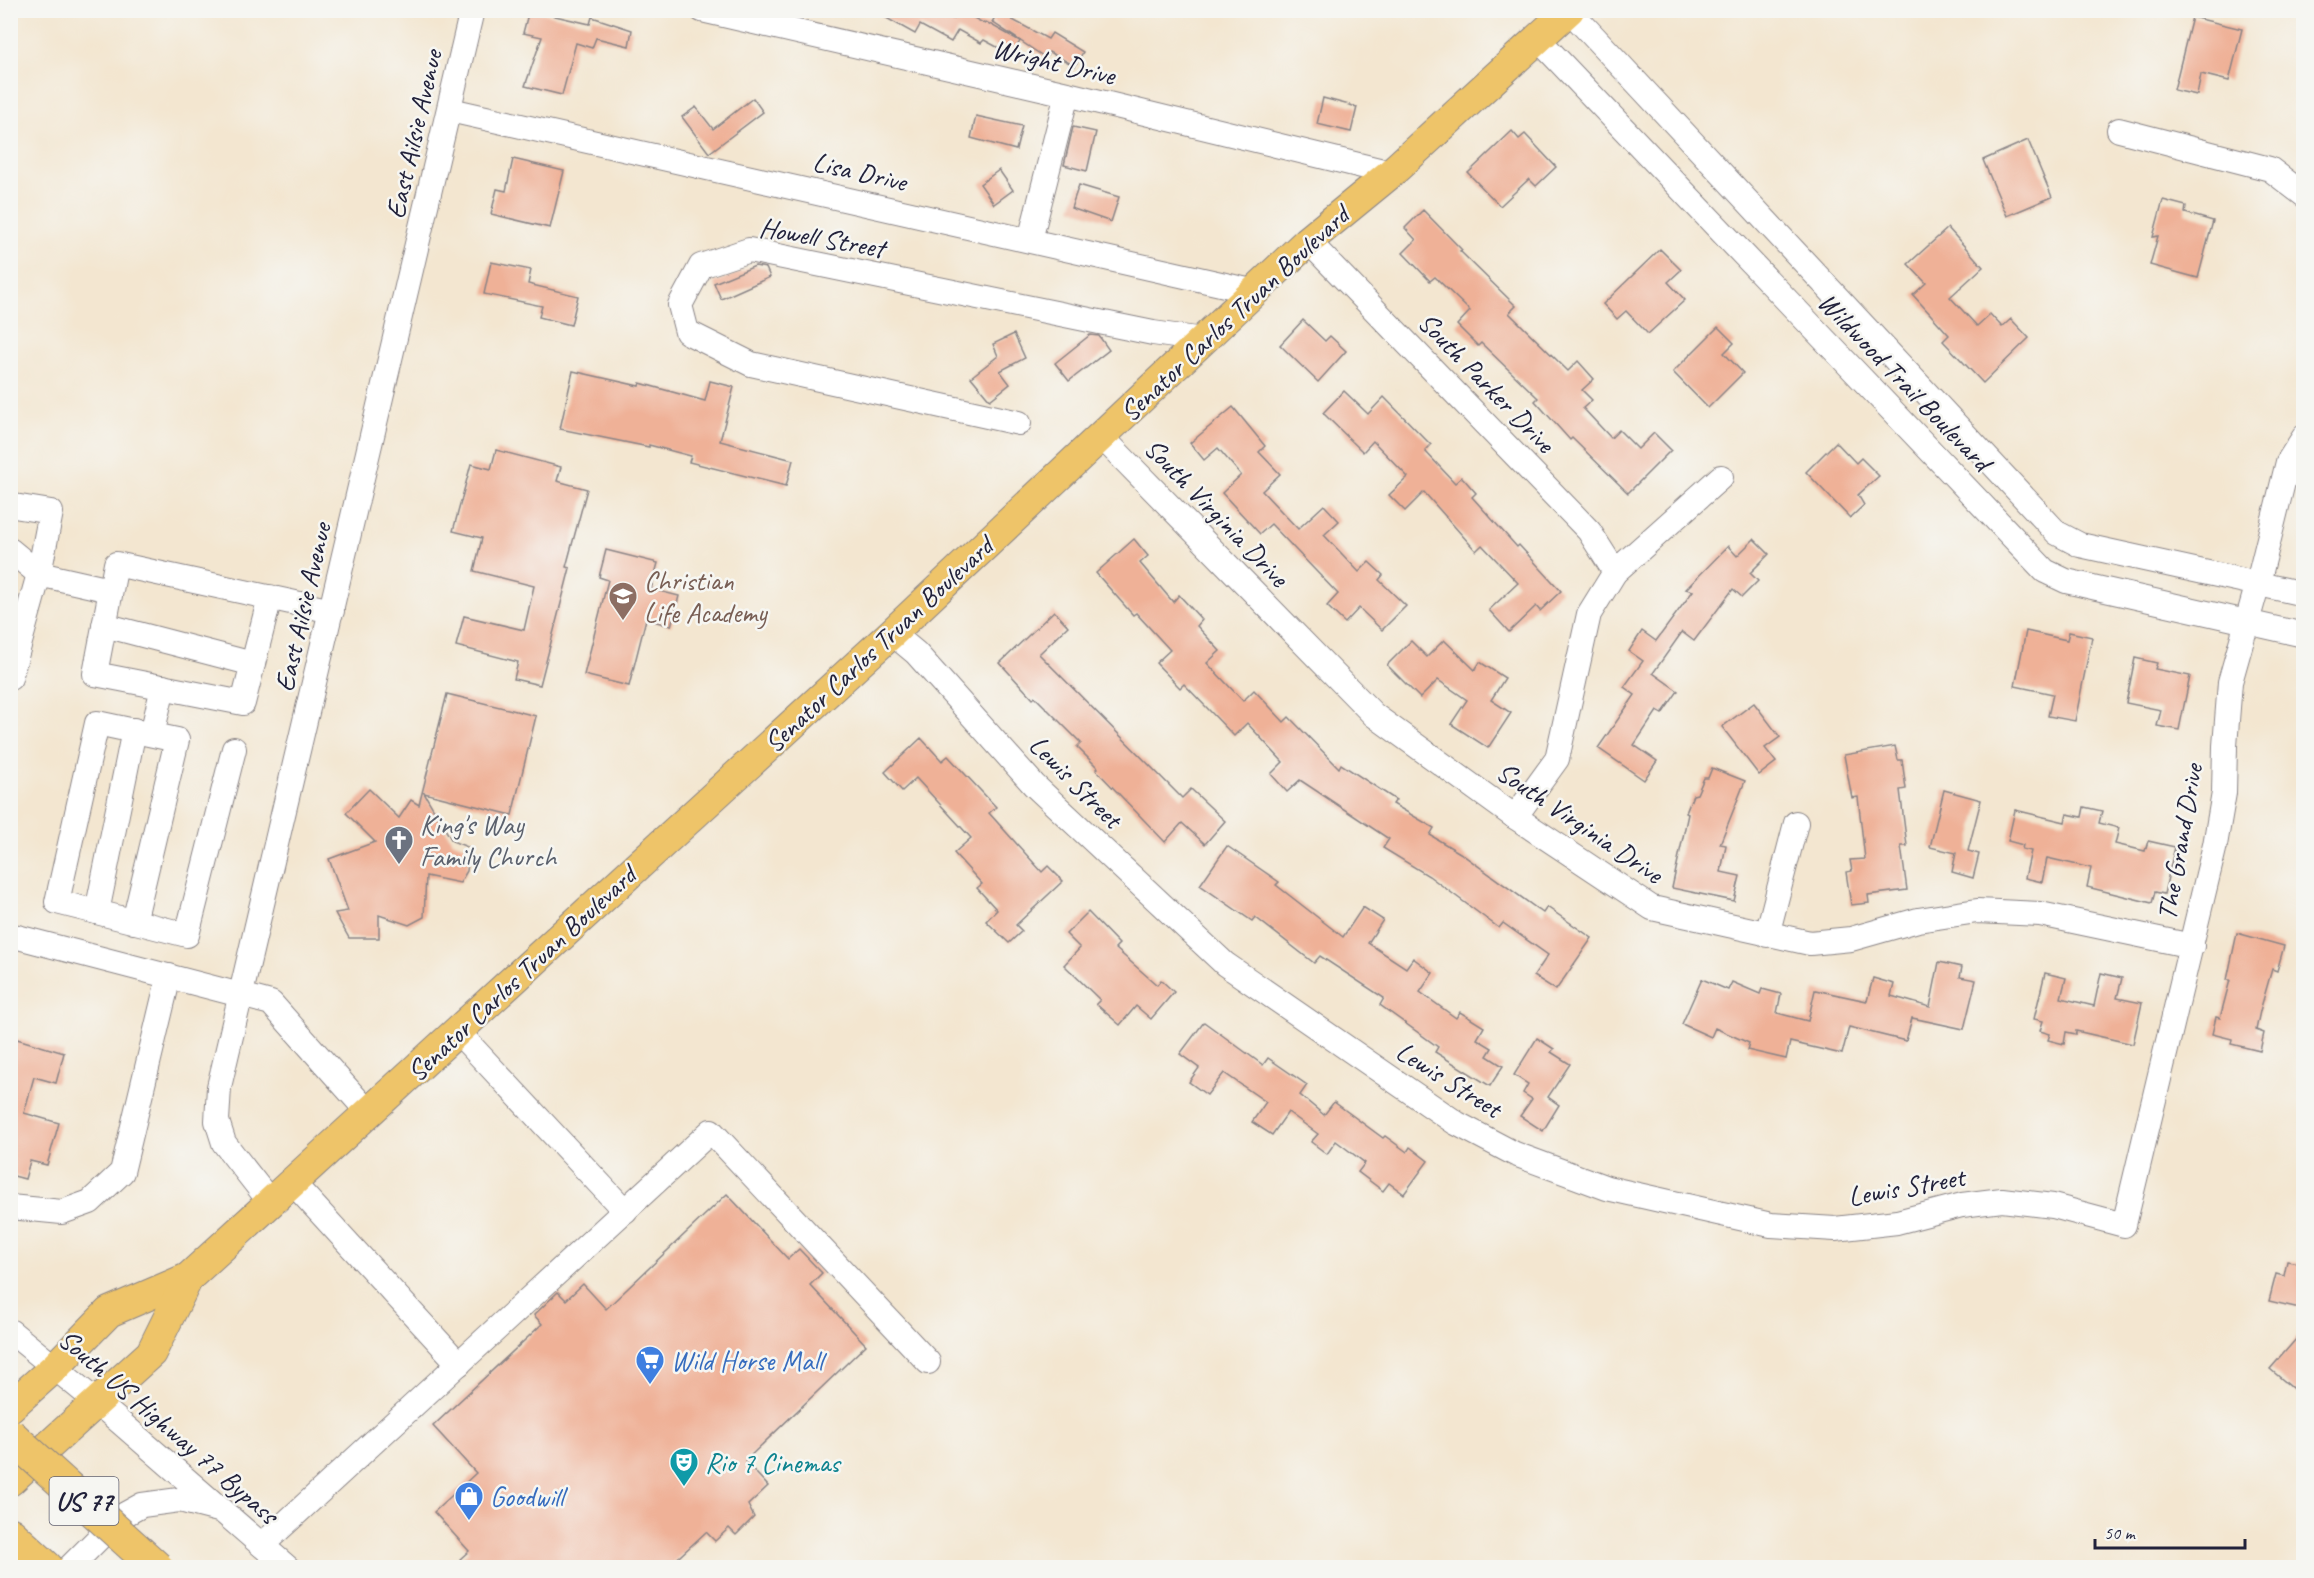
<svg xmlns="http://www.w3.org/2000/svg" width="2314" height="1578" font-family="Caveat,sans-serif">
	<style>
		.building { fill: #efb197 }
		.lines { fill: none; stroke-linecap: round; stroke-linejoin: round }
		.minor-casing { stroke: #8a8486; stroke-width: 26 }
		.major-casing { stroke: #8a8486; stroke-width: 32 }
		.highway-casing { stroke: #8a8486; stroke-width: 35 }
		.minor { stroke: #fff; stroke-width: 24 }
		.major { stroke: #eec469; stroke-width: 30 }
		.highway { stroke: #eec469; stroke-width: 33 }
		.highway-bridge-casing { stroke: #8a8486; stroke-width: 35; stroke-linecap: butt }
		.highway-bridge { stroke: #eec469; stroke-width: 33 }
		.labels { text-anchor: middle; stroke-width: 5; stroke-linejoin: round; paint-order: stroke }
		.shield { fill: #f6f6f2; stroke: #626272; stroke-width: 1.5 }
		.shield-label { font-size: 27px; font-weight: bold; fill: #22223b }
		.street-label { font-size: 28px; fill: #22223b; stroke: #f6f6f2 }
		.education-label { font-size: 28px; fill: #785e54; stroke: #f6f6f2; text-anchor: start }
		.worship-label { font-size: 28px; fill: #5b616d; stroke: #f6f6f2; text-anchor: start }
		.shop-label { font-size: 28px; fill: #366cbe; stroke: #f6f6f2; text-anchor: start }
		.culture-label { font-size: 28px; fill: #0d838f; stroke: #f6f6f2; text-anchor: start }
	</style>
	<rect width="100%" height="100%" fill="#f6f6f2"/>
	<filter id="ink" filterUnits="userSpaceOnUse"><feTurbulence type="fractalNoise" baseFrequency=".0167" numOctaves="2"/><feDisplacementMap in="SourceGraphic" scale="12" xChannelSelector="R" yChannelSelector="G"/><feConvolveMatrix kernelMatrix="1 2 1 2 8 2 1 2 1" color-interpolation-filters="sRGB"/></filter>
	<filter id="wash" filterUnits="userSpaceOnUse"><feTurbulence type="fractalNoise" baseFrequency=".008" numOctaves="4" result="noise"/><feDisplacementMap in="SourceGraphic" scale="24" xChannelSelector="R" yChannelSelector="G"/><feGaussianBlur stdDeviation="1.35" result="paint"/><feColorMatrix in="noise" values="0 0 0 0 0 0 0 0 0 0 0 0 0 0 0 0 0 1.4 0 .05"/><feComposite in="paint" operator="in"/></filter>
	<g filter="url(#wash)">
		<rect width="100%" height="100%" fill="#f3e6d0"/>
		<g id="blocks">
			<!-- building -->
			<g class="building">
				<polygon points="529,10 590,24 592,17 632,30 629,46 596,38 592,48 576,43 562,95 525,86 542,37 523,33"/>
				<polygon points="872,10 928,10 927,12 954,19 959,10 985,24 986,22 1020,41 1012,55 984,40 981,43 958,30 951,42 920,25 915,34"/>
				<polygon points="998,12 1048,39 1052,33 1083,52 1075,66 1049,52 1046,58 992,22"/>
				<polygon points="2192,17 2242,29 2229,81 2201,74 2197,95 2174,90"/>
				<polygon points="753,98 763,112 709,153 682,117 696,107 713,129"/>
				<polygon points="1323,98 1357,107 1351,132 1317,124"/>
				<polygon points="976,116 1022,126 1016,150 971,138"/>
				<polygon points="1073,127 1096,132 1087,171 1064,165"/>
				<polygon points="1512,131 1519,139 1525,134 1556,167 1536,186 1529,179 1500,206 1468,173"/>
				<polygon points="2028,140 2052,197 2007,216 1983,160"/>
				<polygon points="513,159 564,171 550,228 491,214 497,189 506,191"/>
				<polygon points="999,170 1013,190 994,204 980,184"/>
				<polygon points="1079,185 1119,197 1111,222 1071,208"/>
				<polygon points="2163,200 2186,206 2185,213 2213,221 2198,278 2150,265 2158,236 2153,237"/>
				<polygon points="1423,210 1462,250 1460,251 1516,306 1509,313 1568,371 1578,361 1594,379 1582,390 1592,400 1583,408 1611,438 1619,430 1638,449 1654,433 1671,450 1628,493 1572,438 1570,440 1535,401 1538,398 1481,343 1478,346 1457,325 1470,311 1435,277 1430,281 1403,253 1416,240 1405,228"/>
				<polygon points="1948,228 1983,267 1950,297 1977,326 1990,314 2002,327 2011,319 2029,338 1983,383 1943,341 1949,335 1913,295 1926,283 1908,264"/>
				<polygon points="1660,249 1681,270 1668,282 1685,300 1648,334 1626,311 1617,319 1603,304"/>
				<polygon points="491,262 531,270 528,284 578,296 571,325 539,317 542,306 484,294"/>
				<polygon points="755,266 766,268 770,277 721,299 714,283"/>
				<polygon points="1303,320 1325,341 1330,336 1346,351 1318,382 1280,345"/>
				<polygon points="1718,327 1734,343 1724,353 1743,373 1708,408 1673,372"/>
				<polygon points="1014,334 1025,358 1000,371 1010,384 990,400 971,377 998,356 993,344"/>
				<polygon points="1090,335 1099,336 1109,350 1069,381 1055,363"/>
				<polygon points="573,371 639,386 640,383 705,401 710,381 734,387 720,441 793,460 786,486 689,462 691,456 649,445 649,447 560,429"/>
				<polygon points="1344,391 1368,414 1384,397 1431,445 1425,451 1455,483 1462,477 1476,493 1472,497 1517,547 1519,545 1561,591 1540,611 1536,606 1509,632 1489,610 1518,583 1482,545 1476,551 1424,492 1405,511 1389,495 1408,477 1373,441 1363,452 1323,413"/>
				<polygon points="1233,407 1265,446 1259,452 1280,474 1262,491 1298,529 1324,505 1339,521 1324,535 1359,572 1369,562 1383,575 1379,580 1406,606 1382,630 1359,608 1345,623 1327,606 1338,594 1271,524 1260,534 1222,493 1241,475 1218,448 1204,460 1190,443"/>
				<polygon points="1836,442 1856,463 1861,458 1879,476 1858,495 1864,505 1850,518 1806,472"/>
				<polygon points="496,450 561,467 557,481 587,489 566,567 570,568 540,685 514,679 518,662 456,646 464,616 524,630 534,586 474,571 482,538 453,531 471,464 491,469"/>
				<polygon points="1134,539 1148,556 1140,563 1173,602 1179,595 1202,620 1197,626 1220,651 1207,663 1243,701 1254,690 1284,722 1289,717 1339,768 1341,764 1396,800 1393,804 1434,828 1430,835 1460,853 1543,913 1547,907 1592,938 1556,990 1534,976 1548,955 1503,923 1499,928 1429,876 1383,848 1389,839 1300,780 1287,792 1271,774 1283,762 1247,723 1234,736 1184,684 1180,688 1156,663 1170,650 1136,613 1133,615 1096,573"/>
				<polygon points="1754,539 1769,554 1750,573 1758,581 1742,597 1733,589 1694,641 1682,632 1653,673 1678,691 1662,714 1657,711 1634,745 1657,761 1644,780 1598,748 1635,695 1624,687 1643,661 1629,651 1642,631 1656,641 1693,591 1686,589 1728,546 1737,556"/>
				<polygon points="606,550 658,563 651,589 679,596 671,626 646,619 629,686 584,675 608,580 599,577"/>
				<polygon points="1054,611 1068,626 1039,654 1182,798 1191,789 1225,821 1205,844 1182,823 1165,842 1096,770 1098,768 1077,747 1081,743 1035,697 1033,699 1000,663"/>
				<polygon points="2026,631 2067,640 2069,632 2092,637 2075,721 2048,716 2053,694 2015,686"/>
				<polygon points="1444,640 1475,670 1480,662 1505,678 1491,700 1511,713 1488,748 1451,724 1467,700 1438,680 1420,698 1387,665 1411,641 1427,657"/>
				<polygon points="2135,658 2157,663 2155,669 2190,676 2179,730 2157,726 2161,710 2126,703"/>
				<polygon points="447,694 536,716 512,815 424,793 452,841 470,848 467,871 460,883 426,876 424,917 409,925 379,915 379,938 349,938 335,913 348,911 329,859 375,842 346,813 369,789 399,818 411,800 419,805"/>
				<polygon points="1754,703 1780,737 1765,748 1776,762 1759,775 1722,727"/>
				<polygon points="921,738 942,761 948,756 996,807 989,813 1042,872 1048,866 1063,881 1016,925 1022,931 1009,943 986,921 997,910 977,888 982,884 954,853 971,838 916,778 902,791 885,772"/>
				<polygon points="1895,746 1898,760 1902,760 1906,789 1900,790 1907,846 1901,846 1907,890 1868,895 1869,903 1851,905 1846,872 1852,871 1850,860 1865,859 1858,797 1852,798 1844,755"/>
				<polygon points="1712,768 1745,781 1720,844 1726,845 1721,872 1740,876 1734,901 1672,888 1688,814 1686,813 1693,795 1697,794 1704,778 1708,778"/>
				<polygon points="1944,790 1981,800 1968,851 1979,854 1973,878 1952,872 1956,853 1930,847"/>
				<polygon points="2084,807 2102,811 2099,823 2119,828 2115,844 2145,851 2148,841 2175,847 2164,894 2155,892 2152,903 2087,887 2091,868 2047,858 2042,882 2025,878 2031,851 2022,849 2023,845 2008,841 2015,810 2065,822 2067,814 2082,817"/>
				<polygon points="1227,846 1279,882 1276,885 1343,937 1363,907 1383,920 1368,943 1406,968 1413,958 1433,973 1420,992 1456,1018 1460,1012 1484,1027 1477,1039 1492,1048 1487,1056 1503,1066 1490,1086 1435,1052 1438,1047 1380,1005 1384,998 1320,956 1314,963 1255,917 1252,921 1200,885"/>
				<polygon points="1088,912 1119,944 1115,948 1157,985 1161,980 1174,992 1151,1019 1136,1006 1120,1025 1096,1004 1100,1000 1064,965 1080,948 1066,934"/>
				<polygon points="2237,933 2284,946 2277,971 2272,969 2260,1011 2256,1030 2264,1033 2260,1051 2231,1044 2232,1039 2212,1034 2216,1017 2220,1018 2230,980 2227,980"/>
				<polygon points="1939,962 1962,967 1960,977 1976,980 1964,1029 1912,1018 1906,1041 1849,1027 1842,1054 1790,1042 1786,1059 1747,1050 1749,1043 1715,1028 1711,1037 1682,1024 1702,979 1728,990 1732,982 1760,994 1762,989 1781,994 1777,1013 1808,1021 1815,990 1867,1001 1873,978 1894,984 1891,996 1930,1007"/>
				<polygon points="2045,973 2066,978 2061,998 2094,1006 2101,973 2122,978 2117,998 2142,1003 2133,1044 2076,1031 2076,1034 2066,1032 2064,1044 2048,1040 2050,1034 2040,1031 2043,1021 2034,1019"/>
				<polygon points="1204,1022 1263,1065 1268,1058 1307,1085 1300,1095 1324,1115 1334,1102 1383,1138 1385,1136 1407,1152 1410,1147 1428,1161 1404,1194 1389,1183 1383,1191 1358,1172 1365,1163 1336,1141 1327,1154 1311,1142 1318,1134 1288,1112 1272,1135 1252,1122 1266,1102 1224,1073 1207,1095 1189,1082 1199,1068 1180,1054"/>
				<polygon points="1537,1038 1554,1049 1551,1052 1570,1064 1548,1097 1559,1105 1543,1131 1520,1116 1532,1099 1523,1093 1528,1084 1514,1075"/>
				<polygon points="17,1039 64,1053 56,1083 34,1077 24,1113 59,1123 47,1165 30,1161 25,1179 10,1175 10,1088 15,1073 10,1072 10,1062"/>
				<polygon points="727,1194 788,1259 799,1249 822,1273 810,1285 866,1345 745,1461 768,1486 748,1505 754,1517 736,1535 729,1528 715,1541 706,1532 667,1568 467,1568 460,1559 469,1551 434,1512 476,1473 433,1426 542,1324 534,1315 558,1292 566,1300 583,1284 606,1309"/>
				<polygon points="2287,1261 2304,1264 2304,1309 2269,1301 2276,1274 2284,1276"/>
				<polygon points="2304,1330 2304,1398 2270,1369"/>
			</g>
		</g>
	</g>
	<g filter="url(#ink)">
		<use href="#blocks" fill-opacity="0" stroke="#8a8486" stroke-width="1.5"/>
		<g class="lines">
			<!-- minor casing -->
			<g class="minor-casing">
				<g id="minor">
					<polyline points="702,10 1067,94 1391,173"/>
					<polyline points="1569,10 2057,533 2080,545 2304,594"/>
					<polyline points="1538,39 2045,571 2066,581 2304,635"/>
					<polyline points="450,110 1256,292"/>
					<polyline points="2119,130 2270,169 2304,195"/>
					<polyline points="1030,240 1067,94"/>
					<polyline points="1308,241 1589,531 1615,572"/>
					<polyline points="1019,423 751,364 687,332 680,305 701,266 749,250 1153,333 1203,340"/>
					<polyline points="1101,436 1374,715 1515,817 1652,908 1810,943 1851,939 1918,920 1977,911 2040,914 2192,946"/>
					<polyline points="10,550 39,574 51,512 14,506"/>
					<polyline points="270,597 243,703 95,674 116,564 332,611"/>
					<polyline points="104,625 253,664"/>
					<polyline points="892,633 916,653 1034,785 1225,964 1456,1123 1515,1154 1607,1188 1771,1225 1835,1229 1897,1222 1962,1205 2002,1200 2053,1206 2124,1225 2215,845 2224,793 2225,746 2230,682 2258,583 2288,462 2304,437"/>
					<polyline points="10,678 39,574 110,590"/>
					<polyline points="152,734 163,687"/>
					<polyline points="1515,817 1557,759 1589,614 1615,572 1721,477"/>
					<polyline points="97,912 134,730"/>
					<polyline points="134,922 177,740 97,723 57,902 187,935 234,749"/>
					<polyline points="10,935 271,1003 369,1113"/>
					<polyline points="1767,935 1796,823"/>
					<polyline points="458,1032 625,1211"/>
					<polyline points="293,1183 459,1364"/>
					<polyline points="271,1203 224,1143 217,1121 219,1087 472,10"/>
					<polyline points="10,1207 62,1212 90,1202 122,1172 169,976"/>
					<polyline points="10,1331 98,1403 288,1568"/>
					<polyline points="262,1545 711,1131 928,1362"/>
					<polyline points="69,1568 120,1517 142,1505 179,1500 218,1510"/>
				</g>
			</g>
			<!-- major casing -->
			<g class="major-casing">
				<g id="major">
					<polyline points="10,1407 55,1367 109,1312 188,1278 892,633 1308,241 1391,173 1569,10"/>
					<polyline points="10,1481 151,1353 188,1278"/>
				</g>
			</g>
			<!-- highway casing -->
			<g class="highway-casing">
				<polyline id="highway" points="10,1534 47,1568"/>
			</g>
			<!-- minor -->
			<use href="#minor" class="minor"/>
			<!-- major -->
			<use href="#major" class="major"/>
			<!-- highway -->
			<use href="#highway" class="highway"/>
			<!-- highway-bridge casing -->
			<g class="highway-bridge-casing">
				<polyline id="highway-bridge" points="10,1435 157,1568"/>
			</g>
			<!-- highway-bridge -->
			<use href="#highway-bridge" class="highway-bridge"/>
		</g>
	</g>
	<!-- icons -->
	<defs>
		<g id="school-pin" transform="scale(1.5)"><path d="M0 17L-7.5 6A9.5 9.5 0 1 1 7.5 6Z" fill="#8d6e63" stroke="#f6f6f2"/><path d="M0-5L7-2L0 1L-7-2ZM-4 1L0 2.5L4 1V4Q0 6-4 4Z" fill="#fff"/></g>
		<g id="church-pin" transform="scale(1.5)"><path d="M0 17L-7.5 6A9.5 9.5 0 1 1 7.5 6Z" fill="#6b7280" stroke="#f6f6f2"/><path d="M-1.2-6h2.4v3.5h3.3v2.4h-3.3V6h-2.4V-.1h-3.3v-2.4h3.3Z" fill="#fff"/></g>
		<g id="supermarket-pin" transform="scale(1.5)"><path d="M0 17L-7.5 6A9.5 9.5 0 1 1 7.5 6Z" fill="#3f7fe0" stroke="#f6f6f2"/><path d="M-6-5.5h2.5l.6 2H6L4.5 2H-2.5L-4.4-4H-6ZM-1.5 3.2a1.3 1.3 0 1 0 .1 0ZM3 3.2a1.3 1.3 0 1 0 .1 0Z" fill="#fff"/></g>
		<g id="theatre-pin" transform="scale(1.5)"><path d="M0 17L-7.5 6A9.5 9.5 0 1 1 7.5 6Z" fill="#0f9aa8" stroke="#f6f6f2"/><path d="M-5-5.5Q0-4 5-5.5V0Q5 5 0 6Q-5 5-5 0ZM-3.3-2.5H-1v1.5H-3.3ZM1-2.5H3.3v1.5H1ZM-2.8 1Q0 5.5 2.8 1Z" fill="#fff"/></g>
		<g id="shop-pin" transform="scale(1.5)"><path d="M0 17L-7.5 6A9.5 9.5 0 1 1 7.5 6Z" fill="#3f7fe0" stroke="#f6f6f2"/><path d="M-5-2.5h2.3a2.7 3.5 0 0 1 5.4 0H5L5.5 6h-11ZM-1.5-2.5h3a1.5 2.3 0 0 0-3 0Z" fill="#fff"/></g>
	</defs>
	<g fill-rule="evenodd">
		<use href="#school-pin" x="623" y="596"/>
		<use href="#church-pin" x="399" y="840"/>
		<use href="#supermarket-pin" x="650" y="1360"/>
		<use href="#theatre-pin" x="684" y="1462"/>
		<use href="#shop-pin" x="469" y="1496"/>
	</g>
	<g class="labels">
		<!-- shield labels -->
		<rect class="shield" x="49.5" y="1477" width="69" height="48" rx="4.5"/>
		<g class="shield-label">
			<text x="84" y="1510">US 77</text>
		</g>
		<!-- street labels -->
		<g class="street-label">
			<text transform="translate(1054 61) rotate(13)" y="10">Wright Drive</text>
			<text transform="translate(413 134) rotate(-77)" y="10">East Ailsie Avenue</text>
			<text transform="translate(860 171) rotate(13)" y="10">Lisa Drive</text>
			<text transform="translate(822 237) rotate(10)" y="10">Howell Street</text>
			<text transform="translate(1234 313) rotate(-43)" y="10">Senator Carlos Truan Boulevard</text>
			<text transform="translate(1905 381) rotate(46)" y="10">Wildwood Trail Boulevard</text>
			<text transform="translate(1487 382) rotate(46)" y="10">South Parker Drive</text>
			<text transform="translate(1217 512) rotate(46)" y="10">South Virginia Drive</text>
			<text transform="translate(302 607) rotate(-77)" y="10">East Ailsie Avenue</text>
			<text transform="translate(878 644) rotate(-43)" y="10">Senator Carlos Truan Boulevard</text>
			<text transform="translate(1076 781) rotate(45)" y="10">Lewis Street</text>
			<text transform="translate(1580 822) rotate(34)" y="10">South Virginia Drive</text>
			<text transform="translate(2179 842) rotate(-80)" y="10">The Grand Drive</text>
			<text transform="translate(521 973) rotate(-43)" y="10">Senator Carlos Truan Boulevard</text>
			<text transform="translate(1449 1079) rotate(32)" y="10">Lewis Street</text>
			<text transform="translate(1906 1186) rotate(-10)" y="10">Lewis Street</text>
			<text transform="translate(169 1426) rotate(41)" y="10">South US Highway 77 Bypass</text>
		</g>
		<!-- education labels -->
		<g class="education-label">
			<text x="644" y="590">Christian<tspan x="644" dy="32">Life Academy</tspan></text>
		</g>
		<!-- worship labels -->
		<g class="worship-label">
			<text x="420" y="834">King's Way<tspan x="420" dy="32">Family Church</tspan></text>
		</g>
		<!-- shop labels -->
		<g class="shop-label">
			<text x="671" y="1370">Wild Horse Mall</text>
			<text x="490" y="1506">Goodwill</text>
		</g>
		<!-- culture labels -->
		<g class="culture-label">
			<text x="705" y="1472">Rio 7 Cinemas</text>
		</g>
	</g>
	<!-- margin -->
	<rect width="2314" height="1578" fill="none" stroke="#f6f6f2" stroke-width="36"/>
	<!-- scale -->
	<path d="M2095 1539v9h150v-9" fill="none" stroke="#22223b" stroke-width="3"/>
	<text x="2104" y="1539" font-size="18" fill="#22223b" stroke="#f6f6f2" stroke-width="4.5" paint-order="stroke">50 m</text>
</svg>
